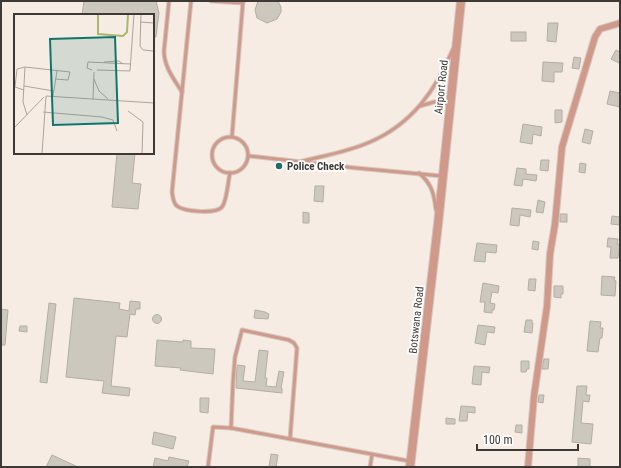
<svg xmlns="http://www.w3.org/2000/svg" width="621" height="468" font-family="'Roboto Condensed',sans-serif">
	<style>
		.building { fill: #cdc8bd; stroke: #b3aea3 }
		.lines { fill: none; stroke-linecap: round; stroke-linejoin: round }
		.service-casing { stroke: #d2c8c1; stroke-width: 5 }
		.minor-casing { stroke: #d2c8c1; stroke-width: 8 }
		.tertiary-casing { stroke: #d2c8c1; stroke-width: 10 }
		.service { stroke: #d0998a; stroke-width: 3 }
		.minor { stroke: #d0998a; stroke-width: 6 }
		.tertiary { stroke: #d0998a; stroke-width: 8 }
		.poi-dot { fill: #206c6b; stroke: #fff; stroke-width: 1.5 }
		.labels { text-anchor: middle; stroke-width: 3.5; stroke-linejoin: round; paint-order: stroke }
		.street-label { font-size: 11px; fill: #3d3936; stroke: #fff }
		.poi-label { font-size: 11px; font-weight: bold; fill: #3d3936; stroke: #fff; text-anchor: start }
		.inset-river { fill: none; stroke: #acb56d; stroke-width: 2 }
		.inset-road { fill: none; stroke: #ada49e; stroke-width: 1 }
		.view { fill: #0f766e; fill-opacity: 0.15; stroke: #0f766e; stroke-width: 2 }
		.inset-edge { fill: none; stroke: #3d3936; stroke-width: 2 }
	</style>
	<rect width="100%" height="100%" fill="#f7ece4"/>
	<!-- building -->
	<g class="building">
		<polygon points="84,1 156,1 159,13 156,37 153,37 153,15 82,15"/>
		<polygon points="258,1 278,1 281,7 281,12 277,19 267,23 257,18 255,10"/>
		<polygon points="548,23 558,23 556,42 547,41"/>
		<rect x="511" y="32" width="15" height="9"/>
		<polygon points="616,50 620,52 620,60 619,63 611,59"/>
		<polygon points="574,57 581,58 579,69 572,68"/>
		<polygon points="543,62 563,63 562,72 554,72 554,82 542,81"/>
		<polygon points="610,91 620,93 620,107 607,104"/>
		<polygon points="555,110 562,110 562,122 555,123"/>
		<polygon points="523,124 542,127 541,136 533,134 532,144 520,142"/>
		<polygon points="585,129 593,131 590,144 582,142"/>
		<polygon points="117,153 135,153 132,183 141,184 138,209 112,207"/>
		<polygon points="541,160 549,160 548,171 540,170"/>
		<polygon points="580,163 586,164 585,173 579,172"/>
		<polygon points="517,168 526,169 526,174 537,175 536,181 523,179 522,186 514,185"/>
		<polygon points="315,186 324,186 323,202 314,201"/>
		<polygon points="538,200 545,202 543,213 536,212"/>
		<polygon points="512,208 531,210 530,217 520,215 519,226 510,225"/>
		<polygon points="303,212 309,213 309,223 303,223"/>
		<rect x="560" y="214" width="7" height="8"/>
		<polygon points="612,216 620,217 620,225 611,224"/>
		<polygon points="608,238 618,239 617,244 620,244 618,258 610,258 611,247 607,247"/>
		<polygon points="533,241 539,242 538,250 532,249"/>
		<polygon points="477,243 497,245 496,253 486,252 485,262 474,261"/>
		<polygon points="602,276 615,277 614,280 616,281 615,296 601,295"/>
		<polygon points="529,279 536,279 535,291 528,290"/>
		<polygon points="483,283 499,286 498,293 492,292 490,303 495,304 494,310 492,310 492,313 484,312 485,302 480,302"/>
		<polygon points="554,286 563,286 563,294 561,294 561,298 554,297"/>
		<polygon points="74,298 120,303 119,309 129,311 130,301 140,302 140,309 136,309 135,315 130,314 127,337 116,336 111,386 130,388 129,396 102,393 104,381 66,377"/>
		<polygon points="49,303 56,304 47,383 40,382"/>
		<polygon points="1,309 8,310 5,345 1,345"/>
		<polygon points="255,310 265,312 269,314 268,319 254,318"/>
		<circle cx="157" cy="319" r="4.5"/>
		<polygon points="526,320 532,320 532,323 533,323 532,333 524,332"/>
		<polygon points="590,321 601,322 600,328 603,328 602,338 600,338 598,352 587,351"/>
		<polygon points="478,325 495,327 494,333 487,332 485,345 475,343"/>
		<polygon points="20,326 27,326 27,332 19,331"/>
		<polygon points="157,340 183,342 183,340 191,341 191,348 215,349 213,374 180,370 181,368 155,366"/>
		<polygon points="259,350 268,351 265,378 267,378 266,386 276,387 279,371 284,372 281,388 282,388 282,393 236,388 237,365 245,366 243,381 255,382"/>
		<polygon points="544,359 549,359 548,369 542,369"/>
		<polygon points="521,361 529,361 529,369 527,369 526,372 521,372"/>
		<polygon points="474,366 490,367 489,373 482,372 481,385 472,384"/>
		<polygon points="577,386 587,386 586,395 590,395 589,402 583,401 581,423 593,424 591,444 572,442"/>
		<polygon points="539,395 544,395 543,403 538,402"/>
		<polygon points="200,398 209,398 208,413 200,412"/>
		<polygon points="461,406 475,407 475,413 468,412 467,421 459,421"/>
		<polygon points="446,418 455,419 455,424 446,424"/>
		<polygon points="516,425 522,425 522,433 515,432"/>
		<polygon points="154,432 176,437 173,449 152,444"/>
		<polygon points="271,454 278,455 276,467 269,467"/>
		<polygon points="52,455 78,467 46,467"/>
		<polygon points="169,457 189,461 187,467 153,467 155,458 168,461"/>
		<polygon points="578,458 590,459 590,467 578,467"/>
	</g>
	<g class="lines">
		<!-- service casing -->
		<g class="service-casing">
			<g id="service">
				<path d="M169,1L164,51C164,67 174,79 182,92"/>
				<path d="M191,1L172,192C173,197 173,203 177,206C185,212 216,214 222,207C227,201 228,181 230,173"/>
				<polyline points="211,1 243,3"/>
				<polyline points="420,106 434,102 450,104"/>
				<polyline points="232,136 243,1"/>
				<circle cx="230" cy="155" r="18"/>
				<polyline points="249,156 356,168 442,176"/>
				<path d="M299,162C322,156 348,152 370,142C412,124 436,90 453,49"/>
				<path d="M419,173C432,184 434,194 436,210"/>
				<polyline points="231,428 409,461"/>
				<polyline points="208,467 213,427 231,428 233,382 235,357 242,330 289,340 294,343 297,348 290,439"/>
				<polyline points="370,467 372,455"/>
			</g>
		</g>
		<!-- minor casing -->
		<g class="minor-casing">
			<polyline id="minor" points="528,467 534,396 547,306 550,254 555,224 562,147 595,37 600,29 620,23"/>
		</g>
		<!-- tertiary casing -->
		<g class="tertiary-casing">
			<polyline id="tertiary" points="410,467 438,224 461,1"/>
		</g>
		<!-- service -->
		<use href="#service" class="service"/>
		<!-- minor -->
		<use href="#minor" class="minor"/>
		<!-- tertiary -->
		<use href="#tertiary" class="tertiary"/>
	</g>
	<!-- markers -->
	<circle class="poi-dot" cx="279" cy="166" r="4"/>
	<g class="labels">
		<!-- street labels -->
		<g class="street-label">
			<text transform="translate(441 87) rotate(-84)" y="4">Airport Road</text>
			<text transform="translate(416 320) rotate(-84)" y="4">Botswana Road</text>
		</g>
		<!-- poi labels -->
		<g class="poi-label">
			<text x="287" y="170">Police Check</text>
		</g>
	</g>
	<!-- overview -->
	<g transform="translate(14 14)">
		<rect width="140" height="140" fill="#f7ece4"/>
		<path class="inset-river" d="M84,0V20L109,22L113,18L114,0"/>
		<path class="inset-road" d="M127,0L126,32L129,36L140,37M126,8L140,9M90,48L105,47L109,50M78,56L73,54L74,48L117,50M83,56L116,57L120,0M80,65L85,77L94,85M10,72L40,77M10,76L1,73L3,55L11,53M39,82L43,57M79,85L80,58M114,97L129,108L128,140M29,98L88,103L99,106L103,117M13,101L9,88L11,53L56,58L54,66L41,65M0,114L30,83M28,140L32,82L140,89"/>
		<path class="view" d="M101,23L104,109L39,111L36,25Z"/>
		<rect width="140" height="140" class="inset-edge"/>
	</g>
	<!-- border -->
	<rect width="621" height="468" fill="none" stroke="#3d3936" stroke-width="4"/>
	<!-- scale -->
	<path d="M477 444v6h101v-6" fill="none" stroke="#3d3936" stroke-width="2"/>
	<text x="483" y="444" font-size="12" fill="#3d3936" stroke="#ffffff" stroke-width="3" paint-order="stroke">100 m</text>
</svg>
